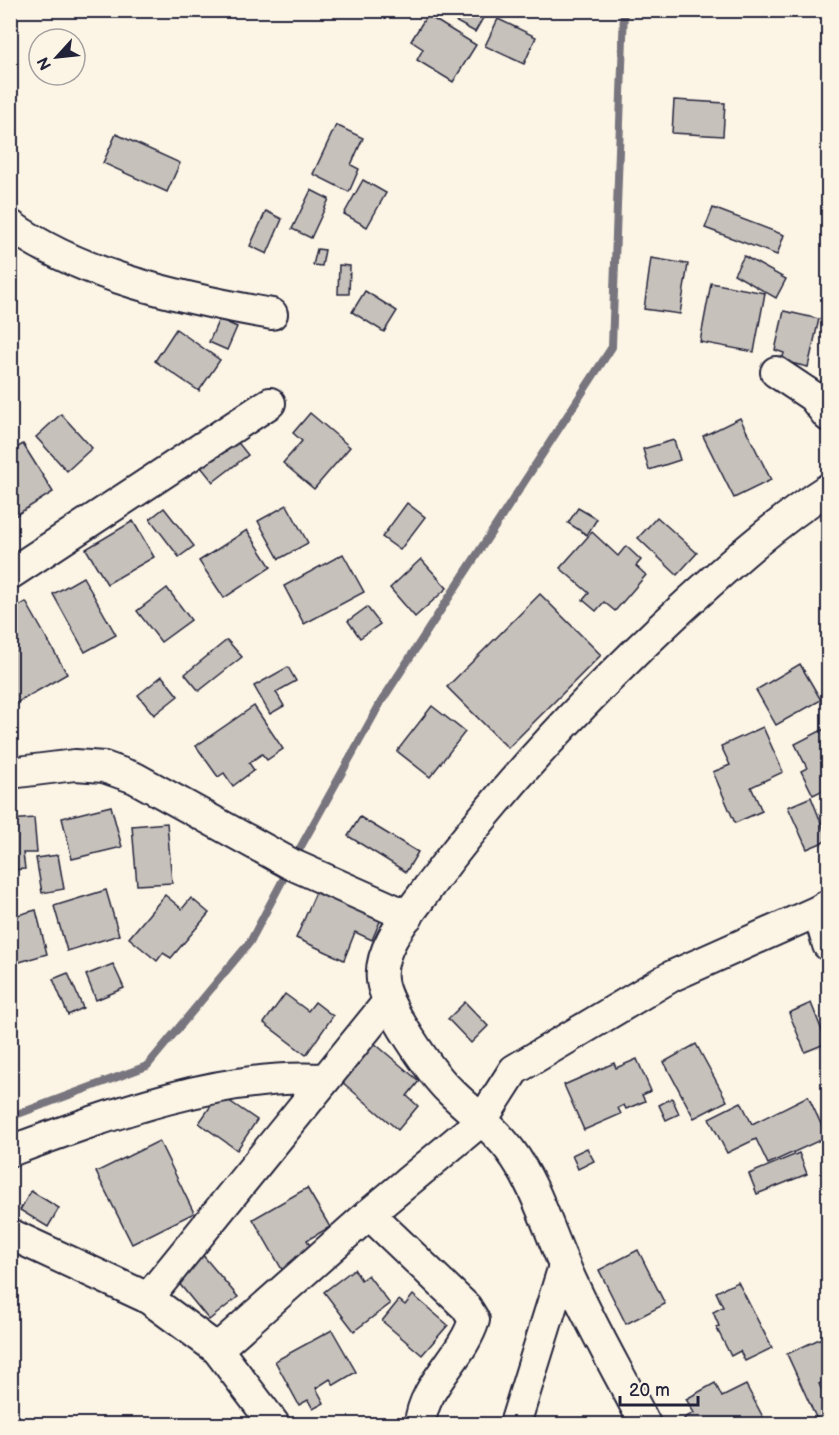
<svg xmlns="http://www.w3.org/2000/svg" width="839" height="1435" font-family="'Balsamiq Sans',sans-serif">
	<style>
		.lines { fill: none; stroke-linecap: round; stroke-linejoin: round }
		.stream { stroke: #78757e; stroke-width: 8 }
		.building { fill: #c6c1bb; stroke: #22223b; stroke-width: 1.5 }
		.minor-casing { stroke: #22223b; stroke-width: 34 }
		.minor { stroke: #fcf5e5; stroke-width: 30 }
	</style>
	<rect width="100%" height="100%" fill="#fcf5e5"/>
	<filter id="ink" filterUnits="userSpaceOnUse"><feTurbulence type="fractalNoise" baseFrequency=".0167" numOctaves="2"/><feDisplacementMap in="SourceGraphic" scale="12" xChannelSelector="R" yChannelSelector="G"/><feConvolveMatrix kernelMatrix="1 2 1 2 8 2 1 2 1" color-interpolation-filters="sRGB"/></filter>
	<g filter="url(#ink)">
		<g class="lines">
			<!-- stream -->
			<g class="stream">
				<polyline points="294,859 381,702 612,347 624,10"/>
				<polyline points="10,1117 147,1066 250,942 288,870"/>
			</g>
		</g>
		<!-- building -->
		<g class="building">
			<polygon points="435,10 487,10 487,11 475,32"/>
			<polygon points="427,15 476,45 453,82 417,60 423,49 411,41"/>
			<polygon points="498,19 536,37 524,64 485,46"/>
			<polygon points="674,100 725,103 723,136 672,133"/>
			<polygon points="336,125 363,138 351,165 359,169 349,192 313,174"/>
			<polygon points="116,134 180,163 167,192 103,163"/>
			<polygon points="363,180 386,193 367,227 344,214"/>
			<polygon points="311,190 329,199 311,238 292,229"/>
			<polygon points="713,208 784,235 777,255 705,228"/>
			<polygon points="266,211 282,219 267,254 250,246"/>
			<polygon points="317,249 325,250 322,266 313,265"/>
			<polygon points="744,256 786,279 776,298 734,274"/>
			<polygon points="651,258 688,264 680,314 644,309"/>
			<polygon points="339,265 350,266 349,294 338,294"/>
			<polygon points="711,283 765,293 754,352 700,342"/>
			<polygon points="365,291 397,311 384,332 352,312"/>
			<polygon points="784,311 819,319 808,367 782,361 784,353 775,350"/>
			<polygon points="219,319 237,327 227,350 209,342"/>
			<polygon points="176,329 220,360 199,391 155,361"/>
			<polygon points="310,413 350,447 314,489 283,463 302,441 293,433"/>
			<polygon points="61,414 92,448 67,471 36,437"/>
			<polygon points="740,418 771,480 734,498 703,436"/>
			<polygon points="232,435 248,455 213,482 197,462"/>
			<polygon points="674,440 680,460 649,470 643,449"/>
			<polygon points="23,444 53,492 13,517 10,513 10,452"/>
			<polygon points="407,503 425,517 400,550 382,537"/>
			<polygon points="287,505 308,543 279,559 258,521"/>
			<polygon points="164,508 194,546 179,557 150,519"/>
			<polygon points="578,508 597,519 587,535 568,523"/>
			<polygon points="657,517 697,553 677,575 638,538"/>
			<polygon points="133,521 154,557 107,584 86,549"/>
			<polygon points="247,530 271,567 224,598 199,561"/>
			<polygon points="592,532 618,556 626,546 641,560 636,566 646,575 615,611 604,602 596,611 583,600 589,593 560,568"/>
			<polygon points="343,554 364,592 304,624 284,586"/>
			<polygon points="421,559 447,588 415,617 390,588"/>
			<polygon points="83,577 116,635 85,652 53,594"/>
			<polygon points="167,588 191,620 161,642 137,611"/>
			<polygon points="540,594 601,655 508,748 447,687"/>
			<polygon points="26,602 67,674 13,705 10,701 10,611"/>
			<polygon points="367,607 380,624 360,638 348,621"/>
			<polygon points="227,640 242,657 199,691 185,674"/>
			<polygon points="800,664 821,700 776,725 756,690"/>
			<polygon points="288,667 296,681 276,692 284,706 270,714 254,686"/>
			<polygon points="162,676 178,696 154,715 138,695"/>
			<polygon points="254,706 283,749 267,760 262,754 249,763 254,770 233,786 224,773 218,777 196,746"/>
			<polygon points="432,706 465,732 430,777 397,751"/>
			<polygon points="763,727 783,772 751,787 762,811 735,823 713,772 730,765 721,746"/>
			<polygon points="828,727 828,802 823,790 813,795 801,771 807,768 795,744"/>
			<polygon points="811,797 828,840 807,849 788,807"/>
			<polygon points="111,806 122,847 72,859 62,818"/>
			<polygon points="360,817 418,852 406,872 348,836"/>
			<polygon points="34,818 37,853 23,853 25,869 10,870 10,820"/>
			<polygon points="167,823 172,883 137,885 132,826"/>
			<polygon points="58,855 64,889 42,893 36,858"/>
			<polygon points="320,883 384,912 372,940 355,932 344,960 296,938"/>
			<polygon points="106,890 119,935 67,951 54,906"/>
			<polygon points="165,895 182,909 191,898 209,913 171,958 163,953 157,961 129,938"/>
			<polygon points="36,910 47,954 16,963 10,941 10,917"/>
			<polygon points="113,964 124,988 96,1000 86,975"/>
			<polygon points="68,973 83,1008 68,1015 53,979"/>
			<polygon points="285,994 308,1011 315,1002 333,1016 306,1055 264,1023"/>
			<polygon points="465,1002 488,1026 471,1043 448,1019"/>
			<polygon points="811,1003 827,1043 805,1052 789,1013"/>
			<polygon points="367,1037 419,1081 407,1096 418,1106 398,1130 335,1076"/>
			<polygon points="696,1044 727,1101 694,1118 664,1062"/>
			<polygon points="637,1059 651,1091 642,1095 645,1101 626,1109 624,1105 618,1108 621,1114 584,1130 564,1085 614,1063 616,1068"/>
			<polygon points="219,1094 257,1120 237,1150 199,1123"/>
			<polygon points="808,1096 827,1137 768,1164 756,1139 727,1153 709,1118 741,1102 752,1124"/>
			<polygon points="672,1098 679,1114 666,1120 659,1105"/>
			<polygon points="159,1141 194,1213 132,1244 96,1172"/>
			<polygon points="587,1148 594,1161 578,1169 572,1155"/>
			<polygon points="799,1153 807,1174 757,1194 749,1174"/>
			<polygon points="307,1188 330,1227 307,1240 315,1255 284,1273 253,1219"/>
			<polygon points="31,1191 59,1208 48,1227 20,1210"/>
			<polygon points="638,1250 665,1304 626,1324 599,1270"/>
			<polygon points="201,1253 238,1297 209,1320 173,1276"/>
			<polygon points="354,1269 361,1280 368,1275 390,1304 354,1331 324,1292"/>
			<polygon points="738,1282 772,1348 745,1361 740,1351 731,1356 716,1327 719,1326 713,1312 723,1307 716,1292"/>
			<polygon points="413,1295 448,1325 422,1355 382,1321 399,1300 405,1305"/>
			<polygon points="332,1330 356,1372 334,1385 330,1379 316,1388 324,1403 313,1409 308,1400 299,1405 275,1361"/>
			<polygon points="828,1335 828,1380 819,1384 828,1404 828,1424 819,1424 787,1354"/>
			<polygon points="715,1383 722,1397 746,1385 764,1419 757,1424 687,1424 684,1418 694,1413 686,1399"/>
		</g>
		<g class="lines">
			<!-- minor casing -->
			<g class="minor-casing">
				<g id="minor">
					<path d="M10,225C82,277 186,299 272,314"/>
					<polyline points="776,372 812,396 828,416"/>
					<polyline points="10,574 270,403"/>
					<polyline points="10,773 75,765 104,767 135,778 291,864 408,916"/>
					<polyline points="828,905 818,911 828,945"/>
					<path d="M10,1151C106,1116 222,1073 323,1079"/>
					<path d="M369,1214L466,1307L474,1320C463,1357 423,1385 420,1424"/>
					<polyline points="10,1234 148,1298 217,1349 274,1424"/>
					<polyline points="148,1298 388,1002"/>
					<polyline points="217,1349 369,1214 482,1120 514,1070 672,976 818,911"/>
					<polyline points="515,1424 564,1266"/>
					<path d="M645,1424C618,1371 587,1319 564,1264C547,1226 535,1183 510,1150C493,1127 470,1111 450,1091C431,1073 384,1005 382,980C378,946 412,911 430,885C504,785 589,694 680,610C727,567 775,523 828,489"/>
				</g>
			</g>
			<!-- minor -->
			<use href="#minor" class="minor"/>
		</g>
	</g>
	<!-- margin -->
	<rect width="839" height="1435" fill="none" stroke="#fcf5e5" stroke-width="36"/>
	<rect x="18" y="18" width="803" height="1399" fill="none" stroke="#22223b" stroke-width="2" filter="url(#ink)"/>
	<!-- north arrow -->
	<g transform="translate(57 57) rotate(243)"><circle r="28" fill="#fcf5e5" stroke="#a5a1a1" stroke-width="1.5"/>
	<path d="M0-4.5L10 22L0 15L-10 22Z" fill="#22223b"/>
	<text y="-9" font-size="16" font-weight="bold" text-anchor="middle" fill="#22223b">N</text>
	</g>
	<!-- scale -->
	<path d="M620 1396v9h78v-9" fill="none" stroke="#22223b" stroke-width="3"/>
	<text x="629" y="1396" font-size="18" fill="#22223b" stroke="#fcf5e5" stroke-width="4.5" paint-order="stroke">20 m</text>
</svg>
